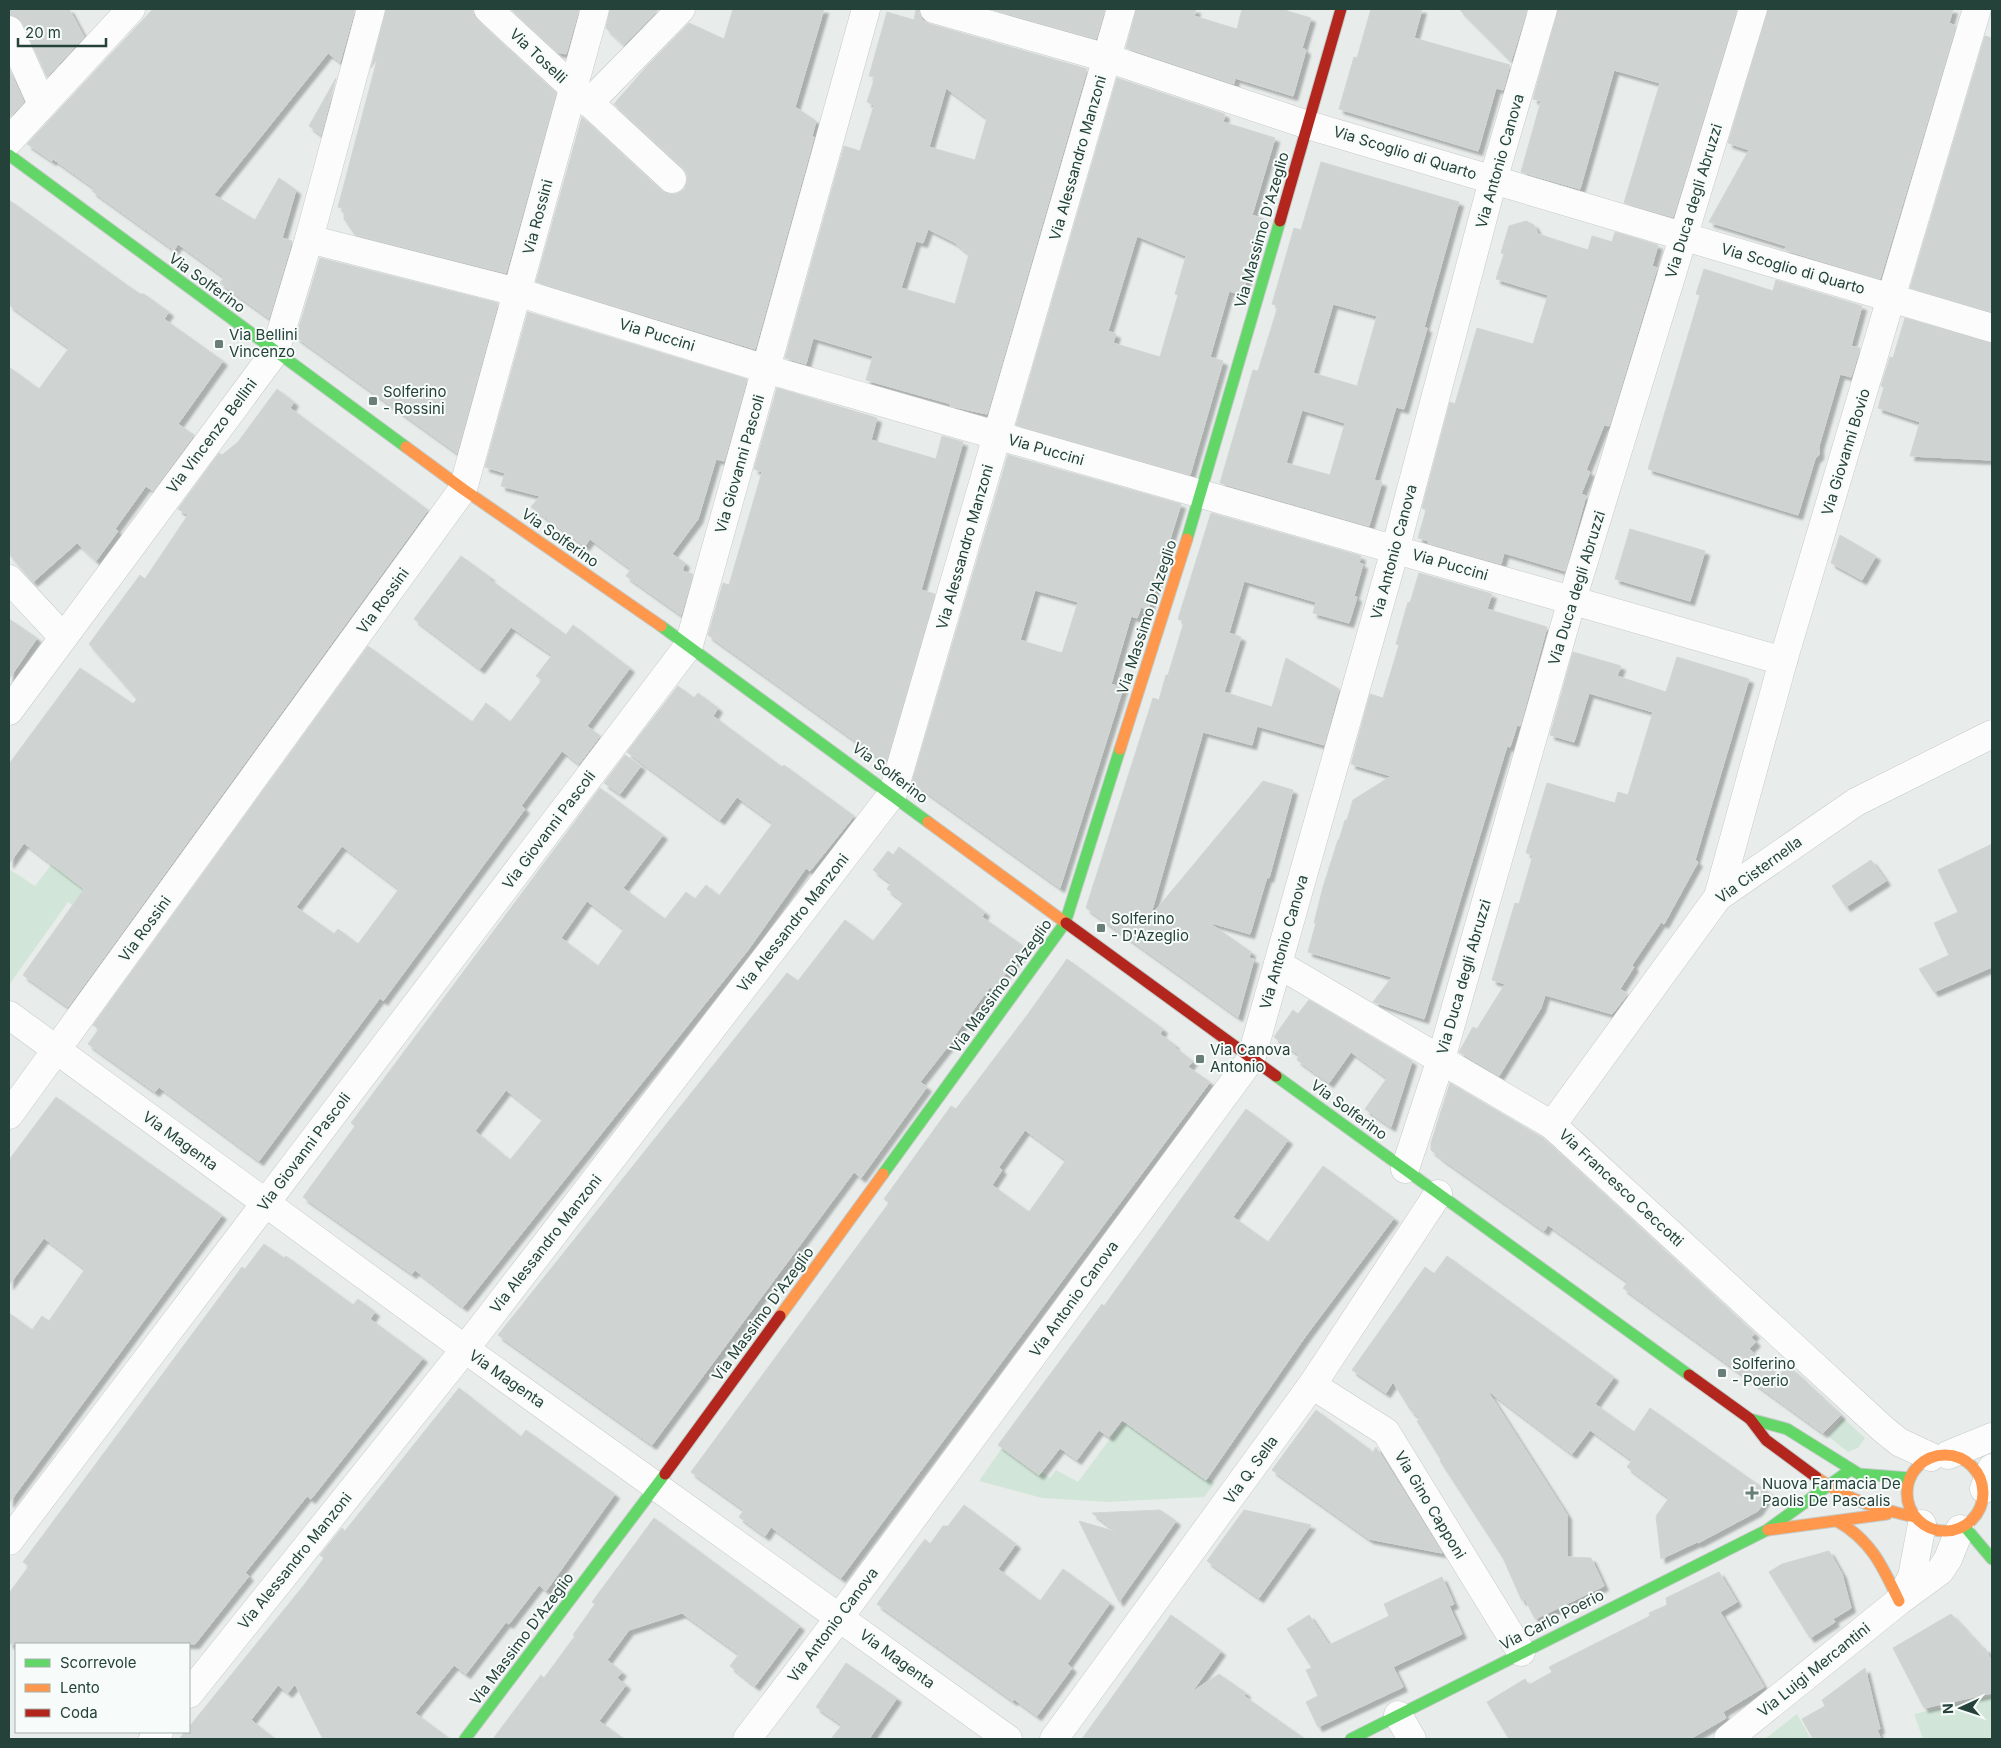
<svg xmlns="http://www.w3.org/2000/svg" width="2001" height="1748" font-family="Inter,sans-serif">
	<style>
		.green { fill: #d1e6d8 }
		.building { fill: #cfd4d2; stroke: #d1d6d4; fill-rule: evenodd; filter: url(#shadow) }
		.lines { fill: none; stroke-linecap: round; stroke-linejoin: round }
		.street-casing { stroke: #c5cac8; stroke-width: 29 }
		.fast-casing { stroke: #c3cbc8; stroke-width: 13 }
		.slow-casing { stroke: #c3cbc8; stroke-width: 13 }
		.jam-casing { stroke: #c3cbc8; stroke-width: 13 }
		.street { stroke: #fcfcfc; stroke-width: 28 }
		.fast { stroke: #63d668; stroke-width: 11 }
		.slow { stroke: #ff974d; stroke-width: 11 }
		.jam { stroke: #b3261e; stroke-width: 11 }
		.poi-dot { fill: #697e78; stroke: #f7fbf9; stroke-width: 2 }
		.labels { text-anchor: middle; stroke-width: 4; stroke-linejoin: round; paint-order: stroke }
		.street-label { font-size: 15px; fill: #24423a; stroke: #f7fbf9 }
		.poi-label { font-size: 15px; fill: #24423a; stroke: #f7fbf9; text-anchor: start }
	</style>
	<defs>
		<filter id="shadow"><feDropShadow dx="4.5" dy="4.5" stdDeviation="1" flood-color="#0004"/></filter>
	</defs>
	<rect width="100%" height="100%" fill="#e8edeb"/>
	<!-- green -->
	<g class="green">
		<polygon points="58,856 135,913 117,936 68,902 9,985 9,869 35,886"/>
		<polygon points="1187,1376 1148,1439 1215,1483 1204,1497 1107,1502 1042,1498 979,1481 1004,1445 1050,1478 1056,1470 1078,1482 1115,1432 1143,1400"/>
		<polygon points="1843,1418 1865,1438 1858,1448 1848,1452 1828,1436"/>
		<polygon points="1992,1696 1992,1739 1923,1739 1914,1714"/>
		<polygon points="1797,1714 1811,1739 1765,1739"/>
	</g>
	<!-- building -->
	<g class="building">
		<polygon points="9,9 69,9 84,37 47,77 23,24 18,17 9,15"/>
		<polygon points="153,9 355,9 340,62 328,53 214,195 255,220 279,178 296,190 282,238 292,241 269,318 220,283 224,277 178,244 174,250 92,191 94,188 53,159 52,161 27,144"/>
		<polygon points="386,9 473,9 473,14 477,20 556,93 506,273 355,235 344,219 344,209 338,207 377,60 371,68"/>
		<polygon points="511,9 579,9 566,54 557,52"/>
		<polygon points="610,9 656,9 658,10 624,45 606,28"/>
		<polygon points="733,9 824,9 795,107 816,121 812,136 814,137 755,349 536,282 582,117 662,191 669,194 676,194 684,189 687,182 687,174 683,168 614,104 647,66 689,23 724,39"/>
		<path d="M916,9H919L922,20L930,24L1087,69L987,414L950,406L951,404L866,380L873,356L813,338L806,364L785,358L844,146L860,151L874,105L867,102L875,77L869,76L887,12L914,20ZM946,88L987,118L975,160L929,147ZM928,229L954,242L969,254L955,304L901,288L916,241L923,243Z"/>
		<polygon points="990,9 1105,9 1096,39"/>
		<polygon points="1136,9 1196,9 1194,16 1237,29 1242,9 1281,9 1311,18 1302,48 1306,50 1293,96 1235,78 1234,84 1126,48"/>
		<polygon points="1371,9 1422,9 1414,38 1510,65 1503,90 1496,88 1478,151 1339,109 1354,57 1357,58"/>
		<polygon points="1459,9 1527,9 1511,61"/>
		<polygon points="1558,9 1737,9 1673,217 1624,203 1660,83 1614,70 1580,189 1521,172 1541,101 1533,99"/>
		<polygon points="1768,9 1953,9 1949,23 1956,26 1880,279 1785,250 1786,246 1709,222 1749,150 1728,143"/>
		<polygon points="1985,36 1992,38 1992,312 1910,288"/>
		<polygon points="9,68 24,102 9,118"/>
		<polygon points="336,78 321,135 309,126"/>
		<path d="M1117,78L1225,114L1223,122L1275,138L1252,215L1264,219L1242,295L1229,291L1210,357L1223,361L1190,475L1016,425ZM1137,236L1186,256L1175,294L1178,295L1160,357L1113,343L1116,334L1108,331Z"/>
		<path d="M1321,162L1459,202L1424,327L1427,328L1404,409L1396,407L1374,480L1382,482L1369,526L1220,483L1253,370L1258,371L1278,306L1272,304L1294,228L1301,230ZM1333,304L1377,316L1357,386L1313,373ZM1302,410L1345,423L1330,475L1286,463Z"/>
		<polygon points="9,200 124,283 140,294 144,294 169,312 164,319 223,361 178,424 194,435 153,491 146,486 115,529 118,531 96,561 77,543 33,582 9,554 9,367 39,389 69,348 9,305"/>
		<polygon points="1526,221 1534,225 1538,234 1588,250 1592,236 1612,242 1615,232 1658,245 1652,266 1657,268 1609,426 1604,425 1586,470 1590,472 1581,494 1586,496 1565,571 1504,553 1501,564 1428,543 1429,541 1418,538 1426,510 1422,508 1450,402 1455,404 1477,328 1533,344 1548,295 1496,279 1504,254 1501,253 1509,226"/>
		<polygon points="320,258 498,303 457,453 296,337"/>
		<polygon points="1704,269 1773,291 1776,280 1862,306 1851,346 1860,348 1851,377 1840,374 1819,446 1819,455 1815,459 1798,515 1648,469 1700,295 1696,294"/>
		<polygon points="528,312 747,379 724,461 716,459 698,519 672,554 685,563 682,571 693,574 681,615 626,576 631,569 590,539 585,546 531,507 540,496 501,486 505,473 485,467"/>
		<polygon points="1905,318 1992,343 1992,460 1910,456 1920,422 1878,408 1884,387 1881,386 1890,357 1893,358"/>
		<polygon points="777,388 877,418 871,440 936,459 942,436 963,442 921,590 935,594 886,763 708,635 723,583 729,585 762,472 754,469"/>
		<polygon points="277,389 294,402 290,408 428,510 68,1007 23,975 84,889 24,843 9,864 9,764 80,668 133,704 137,699 89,644 140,575 145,579 188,515 178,509 219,453 222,455 238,442"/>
		<path d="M1008,455L1181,504L1148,610L1141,607L1137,618L1131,616L1111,684L1123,688L1060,888L912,782ZM1035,590L1078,602L1062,653L1020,640Z"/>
		<polygon points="1211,513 1361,556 1359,563 1363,564 1354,596 1357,597 1349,623 1313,613 1316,602 1244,581 1229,633 1241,637 1224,692 1272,707 1286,658 1339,689 1324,745 1257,726 1252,745 1203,732 1150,917 1263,781 1293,790 1269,878 1267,877 1250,934 1208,922 1251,952 1249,958 1254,959 1238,1017 1086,908 1153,698 1159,700 1166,675 1168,675 1184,622 1178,619"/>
		<polygon points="1630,529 1705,551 1690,601 1615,579"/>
		<polygon points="1840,535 1876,556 1862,580 1831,563"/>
		<path d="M461,556L490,577L489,579L566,635L573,625L630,668L587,726L600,736L579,764L562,751L521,806L525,809L383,1001L380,998L259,1161L159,1087L155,1092L88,1044L99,1029L93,1025L368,646L472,722L486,703L510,722L542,680L536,676L552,655L511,627L480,669L414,619ZM342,846L399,889L358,944L338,929L334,934L296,907Z"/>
		<polygon points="1419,573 1492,594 1487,609 1547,627 1520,726 1517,725 1510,747 1507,746 1424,1019 1373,1002 1392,977 1308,952 1316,923 1314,923 1323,887 1338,840 1339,840 1345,820 1347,820 1353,800 1391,776 1351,764 1370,694 1383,698 1399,645 1396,644 1408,602 1410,603"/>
		<polygon points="9,619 37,638 9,679"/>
		<polygon points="1573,652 1621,666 1617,676 1666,692 1677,657 1749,679 1695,860 1698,862 1664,924 1661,922 1632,965 1634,967 1620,989 1628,994 1612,1014 1545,995 1541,1008 1499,1076 1459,1052 1473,1027 1477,1029 1505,984 1492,980 1515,903 1519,904 1533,855 1526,853 1547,783 1615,803 1618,792 1628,795 1653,712 1589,693 1574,742 1550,735"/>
		<path d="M678,686L694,698L698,693L718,708L713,716L782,767L784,765L854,816L810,871L806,868L748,950L463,1307L415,1270L412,1274L303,1197L355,1126L351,1123L600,788L663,835L623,888L665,919L686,892L695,899L706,885L719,896L773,823L737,797L720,820L627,752ZM587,901L624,929L598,966L561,938ZM506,1090L543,1119L510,1160L475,1131Z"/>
		<polygon points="625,755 641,766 620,794 604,783"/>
		<polygon points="1992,844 1992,967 1934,992 1919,969 1949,955 1934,923 1958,912 1938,870"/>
		<polygon points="899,847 985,912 982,917 1026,948 993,989 990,987 952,1039 953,1040 920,1082 927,1087 861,1178 854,1172 652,1445 498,1335 787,973 798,981 845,920 873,941 904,902 887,889 891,883 873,870 888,851 893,855"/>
		<polygon points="1871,860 1886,881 1846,907 1832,886"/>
		<path d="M1067,959L1163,1029L1160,1034L1175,1045L1174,1047L1193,1061L1188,1067L1210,1082L841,1578L771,1527L765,1536L739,1517L744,1510L691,1472L889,1203L884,1199L951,1106L956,1109L1028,1014ZM1025,1130L1066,1160L1029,1212L992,1185L1002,1170L999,1167Z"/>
		<polygon points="1309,1000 1412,1061 1391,1127 1365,1109 1387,1078 1351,1052 1329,1083 1297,1060 1299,1055 1274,1037 1293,1010 1298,1014"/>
		<polygon points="1450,1083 1543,1138 1755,1334 1751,1337 1756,1342 1749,1349 1777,1374 1791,1368 1841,1415 1823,1433 1623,1288 1628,1282 1548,1225 1544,1231 1442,1159 1431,1150 1431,1143"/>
		<polygon points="56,1097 222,1215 9,1503 9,1313 32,1330 42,1316 49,1321 85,1269 44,1238 9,1285 9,1160"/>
		<polygon points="1246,1109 1288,1140 1233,1217 1268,1242 1323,1166 1394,1218 1305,1337 1206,1480 1122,1420 1109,1437 1099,1430 1077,1460 1060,1448 1039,1475 998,1445 1102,1304 1104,1306"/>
		<polygon points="264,1244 284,1258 286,1256 353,1305 358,1299 375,1312 370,1319 423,1358 311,1499 307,1496 245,1573 249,1576 195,1644 9,1644 9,1593 29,1566 23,1562 242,1267 245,1269"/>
		<polygon points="1447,1256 1614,1377 1595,1404 1634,1432 1650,1408 1770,1493 1758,1511 1698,1543 1697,1542 1661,1559 1656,1516 1669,1498 1627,1467 1632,1460 1590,1430 1572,1454 1487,1390 1567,1515 1567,1557 1591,1558 1604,1586 1535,1619 1525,1599 1522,1601 1503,1558 1440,1461 1441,1460 1417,1421 1421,1418 1411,1411 1393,1382 1386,1393 1352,1370 1425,1267 1434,1274"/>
		<polygon points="459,1388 521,1437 526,1430 615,1494 546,1591 539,1585 509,1624 506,1622 466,1674 454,1665 415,1713 450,1739 323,1739 295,1684 288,1693 278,1685 251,1720 275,1739 179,1739 185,1732 189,1732 189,1727 304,1585 324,1558 320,1555 342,1528 345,1531"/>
		<polygon points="1316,1410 1369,1449 1372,1454 1376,1447 1442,1553 1369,1539 1272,1470"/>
		<polygon points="964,1505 1016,1544 998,1569 1040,1601 1063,1569 1110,1603 1067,1664 1072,1668 1037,1716 1014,1699 1013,1701 877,1604 925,1539 930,1544 943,1526 948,1526"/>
		<polygon points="1160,1510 1176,1521 1119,1602 1079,1521 1117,1532 1092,1513"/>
		<polygon points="1244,1510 1311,1525 1259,1598 1207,1561"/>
		<polygon points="654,1518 800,1626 755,1686 730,1666 739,1654 682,1613 629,1630 607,1660 622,1672 617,1678 626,1685 599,1721 624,1739 493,1739 541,1675 544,1678 575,1636 573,1635 595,1604 592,1602"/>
		<polygon points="1829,1551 1842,1574 1851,1608 1833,1619 1835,1622 1810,1638 1769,1572 1782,1564"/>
		<polygon points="1719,1572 1737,1602 1720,1612 1764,1687 1723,1712 1726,1718 1690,1739 1509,1739 1487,1702 1525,1679 1529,1685 1552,1672 1549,1667 1650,1616 1649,1613 1667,1605 1666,1598"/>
		<polygon points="1442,1577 1454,1604 1449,1606 1462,1634 1393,1667 1403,1687 1318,1727 1306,1702 1318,1696 1306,1670 1312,1668 1287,1629 1309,1615 1329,1645 1389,1616 1384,1604"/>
		<polygon points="1951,1614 1983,1649 1985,1648 1992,1662 1992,1693 1924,1708 1893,1648"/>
		<polygon points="1171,1615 1221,1651 1192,1692 1219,1674 1246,1693 1244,1696 1305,1739 1082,1739"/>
		<polygon points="846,1663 897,1698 869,1739 831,1739 842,1725 816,1707"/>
		<polygon points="1865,1668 1880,1729 1877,1730 1881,1739 1813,1739 1802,1719 1825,1706 1822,1700"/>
	</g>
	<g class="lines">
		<!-- street casing -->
		<g class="street-casing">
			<g id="street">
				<polyline points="488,9 672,179"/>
				<polyline points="934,9 1107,58 1308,125 1992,328"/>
				<polyline points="9,30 42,104"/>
				<polyline points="589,103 681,9"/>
				<polyline points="9,141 131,9"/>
				<polyline points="309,239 517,292 766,369 1783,661"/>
				<polyline points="9,579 63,637"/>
				<polyline points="9,711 275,352 309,239 371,9"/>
				<polyline points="1718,897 1783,661 1977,9"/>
				<polyline points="1278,964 1552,1125 1883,1429 1899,1442 1931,1457"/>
				<polyline points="9,1015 465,1349 1008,1739"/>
				<polyline points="9,1115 463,489 595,9"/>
				<polyline points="1552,1125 1718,897 1856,802 1992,734"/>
				<polyline points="1405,1169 1441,1059 1572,600 1753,9"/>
				<polyline points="1312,1385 1386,1432 1521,1652"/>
				<polyline points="1948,1455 1992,1437"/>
				<polyline points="1984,1489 1992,1468"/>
				<polyline points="9,1541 689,645 866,9"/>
				<polyline points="1900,1599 1912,1577 1922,1524"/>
				<polyline points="189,1694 465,1349 893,793 1121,9"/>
				<polyline points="1398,1715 1412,1739"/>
				<polyline points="153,1739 159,1732"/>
				<polyline points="747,1739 839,1618 1251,1059 1395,550 1493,180 1543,9"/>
				<polyline points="1054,1739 1312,1385 1438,1194"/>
				<polyline points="1728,1739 1899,1601 1940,1571 1948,1559 1960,1529"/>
			</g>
		</g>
		<!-- fast casing -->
		<g class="fast-casing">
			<g id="fast">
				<polyline points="9,155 406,447"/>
				<polyline points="1187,539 1280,221"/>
				<polyline points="661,626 928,822"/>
				<polyline points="1276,1076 1689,1375"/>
				<polyline points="883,1174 1065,923 1120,749"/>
				<polyline points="1750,1419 1787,1429 1859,1474 1910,1478"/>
				<polyline points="1965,1527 1992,1559"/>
				<polyline points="465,1739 665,1474"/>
				<polyline points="1351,1739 1767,1530 1850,1470"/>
			</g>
		</g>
		<!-- slow casing -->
		<g class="slow-casing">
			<g id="slow">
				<polyline points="406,447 463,489 661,626"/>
				<polyline points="1120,749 1187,539"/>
				<polyline points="928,822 1066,923"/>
				<polyline points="780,1316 883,1174"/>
				<circle cx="1945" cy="1493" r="38"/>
				<path d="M1816,1477C1850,1501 1875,1508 1915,1517"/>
				<path d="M1837,1521C1871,1540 1883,1567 1899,1601"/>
				<polyline points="1768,1530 1887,1514"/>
			</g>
		</g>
		<!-- jam casing -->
		<g class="jam-casing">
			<g id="jam">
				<polyline points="1280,221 1341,9"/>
				<polyline points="1066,923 1276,1076"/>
				<polyline points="1689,1375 1750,1419 1766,1440 1816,1477"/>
				<polyline points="665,1474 780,1316"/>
			</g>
		</g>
		<!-- street -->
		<use href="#street" class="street"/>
		<!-- fast -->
		<use href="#fast" class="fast"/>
		<!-- slow -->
		<use href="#slow" class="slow"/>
		<!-- jam -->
		<use href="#jam" class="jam"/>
	</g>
	<!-- markers -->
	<g class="poi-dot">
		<rect x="214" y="339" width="10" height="10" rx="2.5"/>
		<rect x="368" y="396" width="10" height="10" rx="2.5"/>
		<rect x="1096" y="923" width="10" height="10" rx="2.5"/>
		<rect x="1195" y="1054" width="10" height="10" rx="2.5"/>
		<rect x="1717" y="1368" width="10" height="10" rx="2.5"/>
		<path d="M1749.5 1485.5h5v5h5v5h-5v5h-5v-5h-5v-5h5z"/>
	</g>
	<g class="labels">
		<!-- street labels -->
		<g class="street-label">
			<text transform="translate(538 56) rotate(43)" y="5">Via Toselli</text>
			<text transform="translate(1405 153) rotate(17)" y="5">Via Scoglio di Quarto</text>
			<text transform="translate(1078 158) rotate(-74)" y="5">Via Alessandro Manzoni</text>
			<text transform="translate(1500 161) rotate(-74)" y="5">Via Antonio Canova</text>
			<text transform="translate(1694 201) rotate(-73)" y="5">Via Duca degli Abruzzi</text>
			<text transform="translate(538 217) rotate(-75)" y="5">Via Rossini</text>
			<text transform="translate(1262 230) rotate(-74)" y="5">Via Massimo D'Azeglio</text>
			<text transform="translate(1793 269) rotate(16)" y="5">Via Scoglio di Quarto</text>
			<text transform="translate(207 283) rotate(36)" y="5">Via Solferino</text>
			<text transform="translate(657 335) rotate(17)" y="5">Via Puccini</text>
			<text transform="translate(212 436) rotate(-53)" y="5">Via Vincenzo Bellini</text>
			<text transform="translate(1046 450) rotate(16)" y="5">Via Puccini</text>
			<text transform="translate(1846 452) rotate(-73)" y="5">Via Giovanni Bovio</text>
			<text transform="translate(740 464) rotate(-74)" y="5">Via Giovanni Pascoli</text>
			<text transform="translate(560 538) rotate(35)" y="5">Via Solferino</text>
			<text transform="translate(965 547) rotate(-74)" y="5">Via Alessandro Manzoni</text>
			<text transform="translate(1394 552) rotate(-75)" y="5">Via Antonio Canova</text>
			<text transform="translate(1450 565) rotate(16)" y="5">Via Puccini</text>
			<text transform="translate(1577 588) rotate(-73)" y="5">Via Duca degli Abruzzi</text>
			<text transform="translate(383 601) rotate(-54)" y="5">Via Rossini</text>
			<text transform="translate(1147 617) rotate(-72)" y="5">Via Massimo D'Azeglio</text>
			<text transform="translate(890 773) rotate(37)" y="5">Via Solferino</text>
			<text transform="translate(549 830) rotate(-53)" y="5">Via Giovanni Pascoli</text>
			<text transform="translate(1759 870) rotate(-36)" y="5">Via Cisternella</text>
			<text transform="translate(793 923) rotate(-52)" y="5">Via Alessandro Manzoni</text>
			<text transform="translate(145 929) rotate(-54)" y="5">Via Rossini</text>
			<text transform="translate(1284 942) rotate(-74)" y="5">Via Antonio Canova</text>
			<text transform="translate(1464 977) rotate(-74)" y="5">Via Duca degli Abruzzi</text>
			<text transform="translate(1001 986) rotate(-54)" y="5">Via Massimo D'Azeglio</text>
			<text transform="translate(1349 1110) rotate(36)" y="5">Via Solferino</text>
			<text transform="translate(180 1141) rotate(36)" y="5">Via Magenta</text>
			<text transform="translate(304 1152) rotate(-53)" y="5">Via Giovanni Pascoli</text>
			<text transform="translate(1621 1188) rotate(43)" y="5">Via Francesco Ceccotti</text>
			<text transform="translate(546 1244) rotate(-52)" y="5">Via Alessandro Manzoni</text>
			<text transform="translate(1074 1299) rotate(-54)" y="5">Via Antonio Canova</text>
			<text transform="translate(763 1314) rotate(-54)" y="5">Via Massimo D'Azeglio</text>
			<text transform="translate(507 1379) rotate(35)" y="5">Via Magenta</text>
			<text transform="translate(1251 1470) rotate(-54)" y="5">Via Q. Sella</text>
			<text transform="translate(1430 1505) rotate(59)" y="5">Via Gino Capponi</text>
			<text transform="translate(295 1561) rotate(-51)" y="5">Via Alessandro Manzoni</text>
			<text transform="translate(1552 1620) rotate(-27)" y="5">Via Carlo Poerio</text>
			<text transform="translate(833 1625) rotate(-53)" y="5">Via Antonio Canova</text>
			<text transform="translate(522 1639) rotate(-53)" y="5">Via Massimo D'Azeglio</text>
			<text transform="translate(897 1659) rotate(36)" y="5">Via Magenta</text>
			<text transform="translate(1814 1670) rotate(-39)" y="5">Via Luigi Mercantini</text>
		</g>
		<!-- poi labels -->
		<g class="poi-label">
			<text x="229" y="340">Via Bellini<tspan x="229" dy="17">Vincenzo</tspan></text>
			<text x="383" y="397">Solferino<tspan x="383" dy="17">- Rossini</tspan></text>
			<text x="1111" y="924">Solferino<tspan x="1111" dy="17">- D'Azeglio</tspan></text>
			<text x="1210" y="1055">Via Canova<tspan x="1210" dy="17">Antonio</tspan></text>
			<text x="1732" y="1369">Solferino<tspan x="1732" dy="17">- Poerio</tspan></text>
			<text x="1762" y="1489">Nuova Farmacia De<tspan x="1762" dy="17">Paolis De Pascalis</tspan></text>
		</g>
	</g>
	<!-- border -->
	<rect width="2001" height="1748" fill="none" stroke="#24423a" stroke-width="20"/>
	<!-- legend -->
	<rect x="15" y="1643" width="175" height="90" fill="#f7fbf9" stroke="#a3b1ad"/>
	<rect x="25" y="1659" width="25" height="8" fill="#63d668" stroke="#a3b1ad"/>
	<text x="60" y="1668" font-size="15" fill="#24423a">Scorrevole</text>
	<rect x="25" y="1684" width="25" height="8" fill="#ff974d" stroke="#a3b1ad"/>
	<text x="60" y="1693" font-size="15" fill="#24423a">Lento</text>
	<rect x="25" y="1709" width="25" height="8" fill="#b3261e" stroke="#a3b1ad"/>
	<text x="60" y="1718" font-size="15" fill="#24423a">Coda</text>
	<!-- north arrow -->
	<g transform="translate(1961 1708) rotate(267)" stroke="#f7fbf9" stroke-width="4" paint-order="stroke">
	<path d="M0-4L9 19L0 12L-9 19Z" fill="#24423a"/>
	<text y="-8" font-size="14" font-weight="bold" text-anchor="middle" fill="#24423a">N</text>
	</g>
	<!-- scale -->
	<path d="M18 38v8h88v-8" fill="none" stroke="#24423a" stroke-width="2.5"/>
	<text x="25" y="38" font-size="15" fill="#24423a" stroke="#f7fbf9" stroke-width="4" paint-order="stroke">20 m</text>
</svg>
